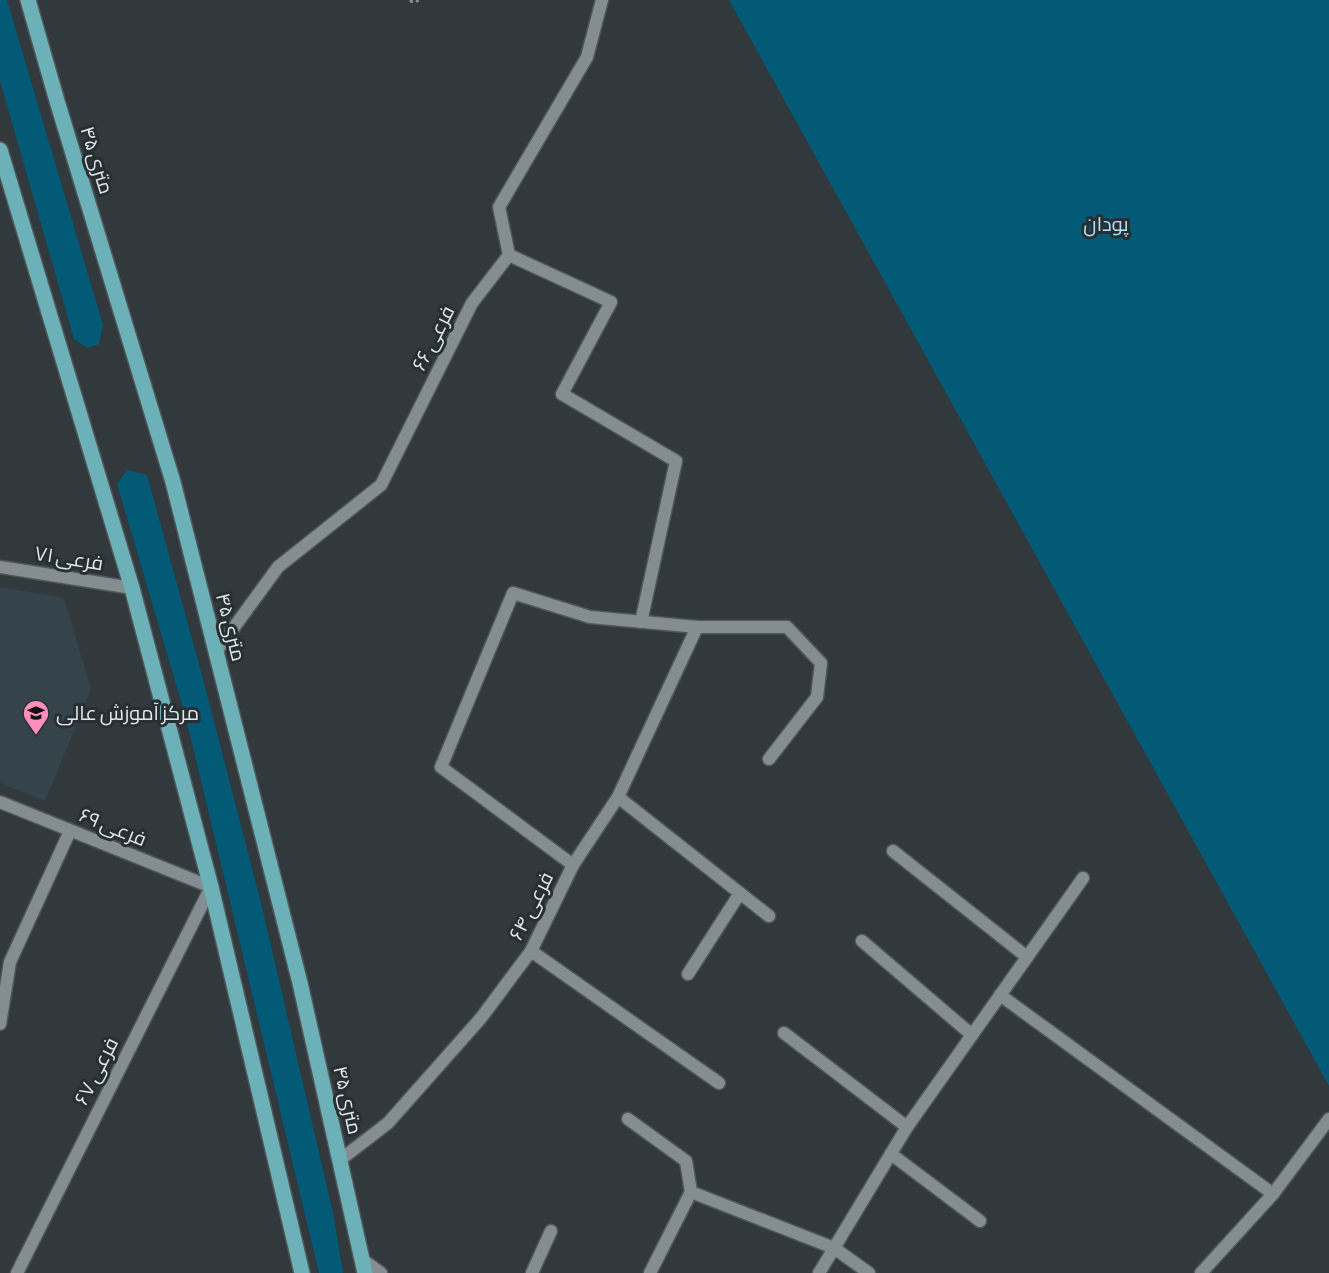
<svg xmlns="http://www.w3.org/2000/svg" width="1329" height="1273" font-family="'Asap Condensed',Cairo,sans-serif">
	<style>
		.built { fill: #35434b }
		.green { fill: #025a76 }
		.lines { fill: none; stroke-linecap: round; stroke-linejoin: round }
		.street-casing { stroke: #50575b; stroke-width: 15 }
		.primary-casing { stroke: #50575b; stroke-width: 18 }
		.path { stroke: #888e92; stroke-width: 4; stroke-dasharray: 3 3; stroke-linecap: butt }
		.street { stroke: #838d92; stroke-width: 12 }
		.primary { stroke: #6cb1b8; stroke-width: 15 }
		.labels { text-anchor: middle; stroke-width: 6; stroke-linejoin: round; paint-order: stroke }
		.street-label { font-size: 20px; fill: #e1e6e9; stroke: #272f33 }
		.park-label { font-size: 20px; fill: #b0e1f8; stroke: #272f33 }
		.poi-label { font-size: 20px; fill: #e1e6e9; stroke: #272f33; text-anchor: start }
	</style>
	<rect width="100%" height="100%" fill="#31393d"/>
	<!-- built -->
	<polygon class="built" points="0,587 64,598 91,689 45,801 0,783"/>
	<!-- green -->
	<g class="green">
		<polygon points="0,0 7,0 103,325 99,344 87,348 74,339 0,81"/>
		<polygon points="729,0 1329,0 1329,1086"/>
		<polygon points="127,470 147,475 203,679 261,903 333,1213 343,1273 319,1273 186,718 117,484"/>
	</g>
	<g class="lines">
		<!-- street casing -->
		<g class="street-casing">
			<g id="street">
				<polyline points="509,255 611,302 562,394 676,461 641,622"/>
				<polyline points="0,567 132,588"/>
				<polyline points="216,652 278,567 381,485 472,303 509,255 499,207 587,57 602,0"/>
				<polyline points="618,797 769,916"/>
				<polyline points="0,802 211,887 17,1273"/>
				<polyline points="893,851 1027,957"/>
				<polyline points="573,865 441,767 513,593 590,617 697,627 787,627 821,663 817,697 769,759"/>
				<polyline points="862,941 972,1035"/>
				<polyline points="531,951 719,1083"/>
				<polyline points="688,974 740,893"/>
				<polyline points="1000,995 1273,1194"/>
				<polyline points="0,1024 10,962 70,831"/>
				<polyline points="784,1033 907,1127"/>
				<polyline points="628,1119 686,1161 691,1192"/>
				<polyline points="891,1154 980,1221"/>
				<polyline points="340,1160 388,1123 481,1018 531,951 573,865 618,797 697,627"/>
				<polyline points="691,1192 834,1248 869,1273"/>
				<polyline points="362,1259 381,1273"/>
				<polyline points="532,1273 551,1231"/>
				<polyline points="650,1273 691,1192"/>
				<polyline points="819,1273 907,1127 1083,878"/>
				<polyline points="1201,1273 1273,1194 1329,1119"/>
			</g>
		</g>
		<!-- primary casing -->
		<g class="primary-casing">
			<g id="primary">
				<polyline points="28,0 57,101 173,482 300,983 365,1273"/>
				<polyline points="0,150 132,588 211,887 302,1273"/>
			</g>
		</g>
		<!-- path -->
		<polyline class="path" points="410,0 412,1 419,0"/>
		<!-- street -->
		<use href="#street" class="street"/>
		<!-- primary -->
		<use href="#primary" class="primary"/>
	</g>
	<!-- icons -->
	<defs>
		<g id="university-pin" transform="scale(1.35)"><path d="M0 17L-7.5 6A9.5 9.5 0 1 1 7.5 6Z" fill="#fe8ebb" stroke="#272f33"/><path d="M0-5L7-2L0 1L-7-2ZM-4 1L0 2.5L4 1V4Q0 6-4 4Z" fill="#111"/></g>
	</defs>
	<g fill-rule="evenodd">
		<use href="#university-pin" x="36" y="713"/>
	</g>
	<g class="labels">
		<!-- street labels -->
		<g class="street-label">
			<text transform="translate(97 160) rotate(73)" y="7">۴۵ متری</text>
			<text transform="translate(433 338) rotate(-63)" y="7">فرعی ۶۶</text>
			<text transform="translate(69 558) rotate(9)" y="7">فرعی ۷۱</text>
			<text transform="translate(231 627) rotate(76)" y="7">۴۵ متری</text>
			<text transform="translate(113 827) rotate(22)" y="7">فرعی ۶۹</text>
			<text transform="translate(531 906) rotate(-63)" y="7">فرعی ۶۴</text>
			<text transform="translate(96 1071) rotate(-63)" y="7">فرعی ۶۷</text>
			<text transform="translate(348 1100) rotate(77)" y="7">۴۵ متری</text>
		</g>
		<!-- park labels -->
		<g class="park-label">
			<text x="1106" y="231">پودان</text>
		</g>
		<!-- poi labels -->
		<g class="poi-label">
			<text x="56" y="720">مرکز آموزش عالی</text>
		</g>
	</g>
</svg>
